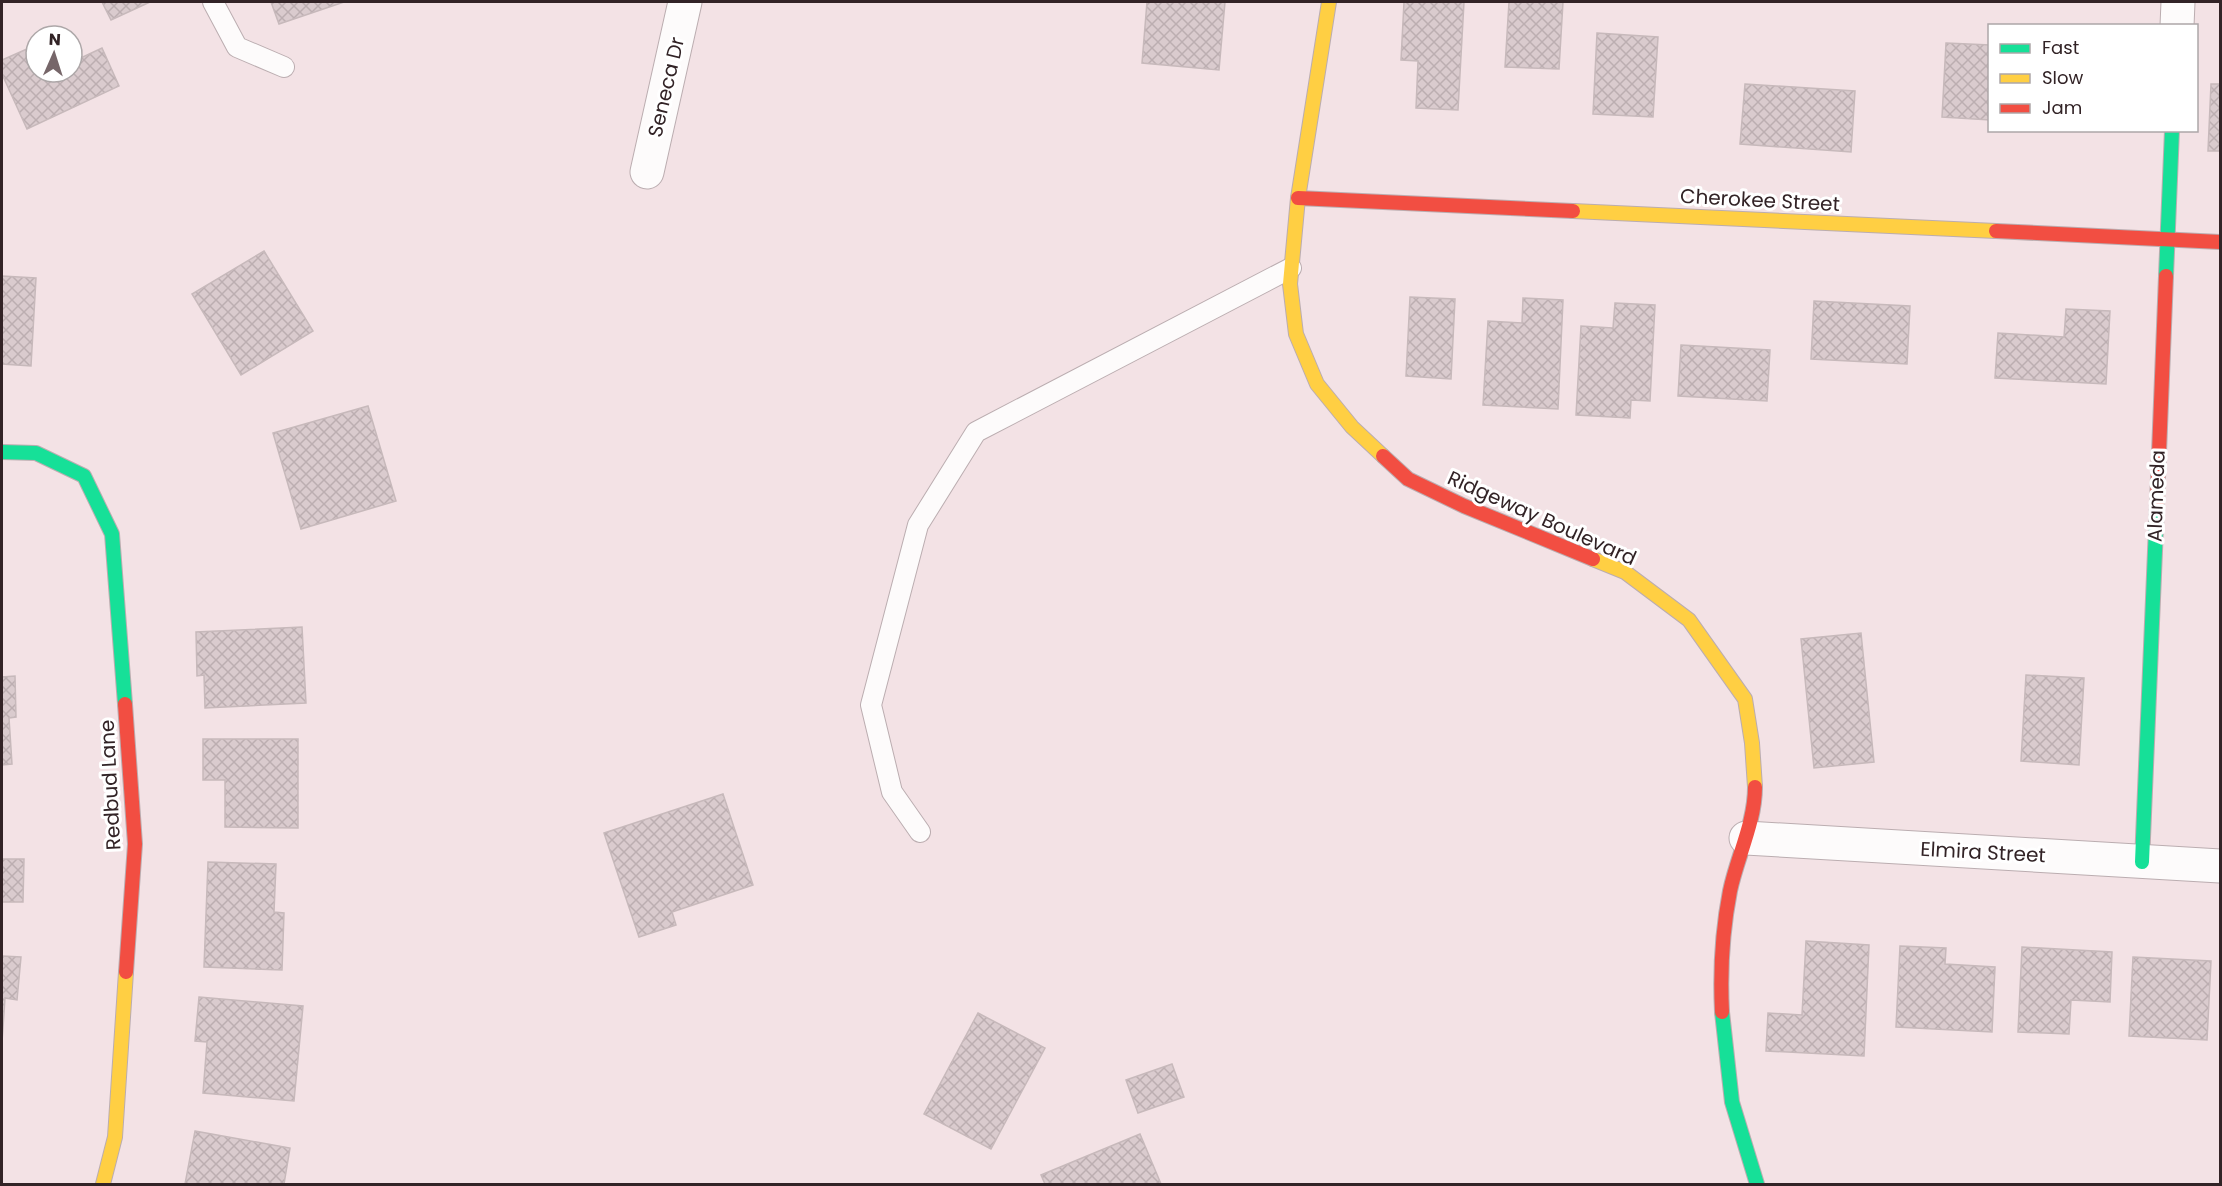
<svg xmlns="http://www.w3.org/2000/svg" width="2222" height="1186" font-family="Poppins,sans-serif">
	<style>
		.building { fill: url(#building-cross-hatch); stroke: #c7b9bb; stroke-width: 1.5 }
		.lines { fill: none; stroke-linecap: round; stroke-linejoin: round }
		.lane-casing { stroke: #bbadb0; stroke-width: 22 }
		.street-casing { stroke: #bbadb0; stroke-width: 35 }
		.fast-casing { stroke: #bbadb0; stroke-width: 16 }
		.slow-casing { stroke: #bbadb0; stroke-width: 16 }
		.jam-casing { stroke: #bbadb0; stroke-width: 16 }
		.lane { stroke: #fdfbfb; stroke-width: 20 }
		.street { stroke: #fdfbfb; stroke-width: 33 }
		.fast { stroke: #16e098; stroke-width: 14 }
		.slow { stroke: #ffcf43; stroke-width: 14 }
		.jam { stroke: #f24e42; stroke-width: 14 }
		.labels { text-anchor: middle; stroke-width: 6; stroke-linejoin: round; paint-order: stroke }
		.street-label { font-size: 20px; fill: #322326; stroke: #fff }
	</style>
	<defs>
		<pattern id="building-cross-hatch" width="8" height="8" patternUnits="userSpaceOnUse" patternTransform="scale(1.5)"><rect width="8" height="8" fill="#dacbce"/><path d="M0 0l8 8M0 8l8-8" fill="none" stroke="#bcaeb1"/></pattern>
	</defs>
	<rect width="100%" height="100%" fill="#f3e2e5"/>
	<!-- building -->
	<g class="building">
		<polygon points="102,2 150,2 111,20"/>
		<polygon points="271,2 344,2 279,24"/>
		<polygon points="1147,2 1225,2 1219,70 1142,63"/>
		<polygon points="1404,2 1464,2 1458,110 1416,108 1418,61 1401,60"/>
		<polygon points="1509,2 1563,2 1559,69 1505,67"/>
		<polygon points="1597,33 1658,37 1653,117 1593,114"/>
		<polygon points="1946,43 1990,45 1990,120 1942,117"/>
		<polygon points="36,45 36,72 72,72 72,62 102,48 119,86 27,129 2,74 2,60"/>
		<polygon points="1745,84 1855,91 1851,152 1740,144"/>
		<polygon points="2211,84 2220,84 2220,151 2208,151"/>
		<polygon points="264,251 313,331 241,375 192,294"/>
		<polygon points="2,276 36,278 31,366 2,364"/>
		<polygon points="1410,297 1455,299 1451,379 1406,376"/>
		<polygon points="1523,298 1563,300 1558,409 1483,405 1488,321 1522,323"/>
		<polygon points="1814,301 1910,306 1907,364 1811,359"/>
		<polygon points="1615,303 1655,305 1650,401 1631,400 1630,418 1576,415 1581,326 1613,328"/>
		<polygon points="2066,309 2110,311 2106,384 1995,378 1998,333 2064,337"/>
		<polygon points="1681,345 1770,350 1767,401 1678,396"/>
		<polygon points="368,406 396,501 301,529 273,433"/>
		<polygon points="302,627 306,703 205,708 204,675 197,676 196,632"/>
		<polygon points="1861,633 1874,762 1814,768 1801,639"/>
		<polygon points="2026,675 2084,678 2079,765 2021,761"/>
		<polygon points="15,676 16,717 9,718 12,764 2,765 2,677"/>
		<polygon points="203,739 298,739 298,828 225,827 225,780 203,780"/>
		<polygon points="723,794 753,885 672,912 676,925 639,937 604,833"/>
		<polygon points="2,859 24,859 23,902 2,902"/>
		<polygon points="208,862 276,864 274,912 284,913 282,970 204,967"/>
		<polygon points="1806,941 1869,945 1864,1056 1766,1051 1768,1013 1802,1015"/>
		<polygon points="1900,946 1946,948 1945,964 1995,967 1992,1032 1896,1027"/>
		<polygon points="2022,947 2112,952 2110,1002 2071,1000 2069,1034 2018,1032"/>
		<polygon points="2,956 21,957 17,1000 5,998 2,1042"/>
		<polygon points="2133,957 2211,961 2207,1040 2129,1036"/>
		<polygon points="199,997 303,1006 294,1101 203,1093 207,1042 195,1041"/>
		<polygon points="978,1013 1045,1048 991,1149 924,1114"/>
		<polygon points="1172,1064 1184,1097 1138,1113 1126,1080"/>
		<polygon points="195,1131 290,1148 284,1184 185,1184"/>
		<polygon points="1140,1134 1161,1184 1045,1184 1041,1175"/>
	</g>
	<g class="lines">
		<!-- lane casing -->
		<g class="lane-casing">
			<g id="lane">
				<polyline points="213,2 237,47 284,67"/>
				<polyline points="920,832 892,792 871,705 918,525 976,432 1291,268"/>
			</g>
		</g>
		<!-- street casing -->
		<g class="street-casing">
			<g id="street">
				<polyline points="2177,26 2178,2"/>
				<polyline points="647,172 685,2"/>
				<polyline points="1746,838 2220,866"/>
			</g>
		</g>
		<!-- fast casing -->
		<g class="fast-casing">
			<g id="fast">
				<polyline points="2166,276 2172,130"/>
				<polyline points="2,452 36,453 84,476 112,534 125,704"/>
				<polyline points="2142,862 2157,503"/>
				<polyline points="1722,1012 1732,1102 1757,1184"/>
			</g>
		</g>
		<!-- slow casing -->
		<g class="slow-casing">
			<g id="slow">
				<polyline points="1329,2 1298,198 1290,284 1296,334 1317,384 1352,427 1383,456"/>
				<polyline points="1573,211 1996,231"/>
				<polyline points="1593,559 1625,572 1689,620 1745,699 1752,743 1755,787"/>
				<polyline points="103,1184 115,1137 126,972"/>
			</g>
		</g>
		<!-- jam casing -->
		<g class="jam-casing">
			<g id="jam">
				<polyline points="1298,198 1573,211"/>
				<polyline points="1996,231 2220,242"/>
				<polyline points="1383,456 1408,479 1464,506 1593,559"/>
				<polyline points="2157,503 2166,276"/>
				<polyline points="125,704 135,844 126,972"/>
				<path d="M1722,1012C1720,972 1722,932 1730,891C1737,857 1755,823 1755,787"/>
			</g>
		</g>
		<!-- lane -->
		<use href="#lane" class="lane"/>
		<!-- street -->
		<use href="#street" class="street"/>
		<!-- fast -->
		<use href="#fast" class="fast"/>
		<!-- slow -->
		<use href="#slow" class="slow"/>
		<!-- jam -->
		<use href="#jam" class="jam"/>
	</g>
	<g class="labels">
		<!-- street labels -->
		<g class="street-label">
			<text transform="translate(666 87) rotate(-77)" y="7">Seneca Dr</text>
			<text transform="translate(1760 200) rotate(3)" y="7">Cherokee Street</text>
			<text transform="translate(2156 496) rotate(-88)" y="7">Alameda</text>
			<text transform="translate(1542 518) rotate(24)" y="7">Ridgeway Boulevard</text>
			<text transform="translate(110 785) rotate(-93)" y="7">Redbud Lane</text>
			<text transform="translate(1983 852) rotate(3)" y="7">Elmira Street</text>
		</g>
	</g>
	<!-- border -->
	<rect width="2222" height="1186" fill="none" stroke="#322326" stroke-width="6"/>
	<!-- legend -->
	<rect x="1988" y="24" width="210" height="108" fill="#ffffff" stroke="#ada7a8" stroke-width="1.5"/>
	<rect x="2000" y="44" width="30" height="9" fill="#16e098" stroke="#ada7a8" stroke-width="1.5"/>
	<text x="2042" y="54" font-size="18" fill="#322326">Fast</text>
	<rect x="2000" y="74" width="30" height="9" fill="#ffcf43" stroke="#ada7a8" stroke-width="1.5"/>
	<text x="2042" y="84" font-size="18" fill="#322326">Slow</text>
	<rect x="2000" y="104" width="30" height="9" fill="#f24e42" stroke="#ada7a8" stroke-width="1.5"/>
	<text x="2042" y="114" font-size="18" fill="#322326">Jam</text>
	<!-- north arrow -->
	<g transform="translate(54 54) rotate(3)"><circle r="28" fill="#ffffff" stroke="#ada7a8" stroke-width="1.5"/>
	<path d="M0-4.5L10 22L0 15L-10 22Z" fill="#766669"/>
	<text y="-9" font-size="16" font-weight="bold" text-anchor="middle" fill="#322326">N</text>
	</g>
</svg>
